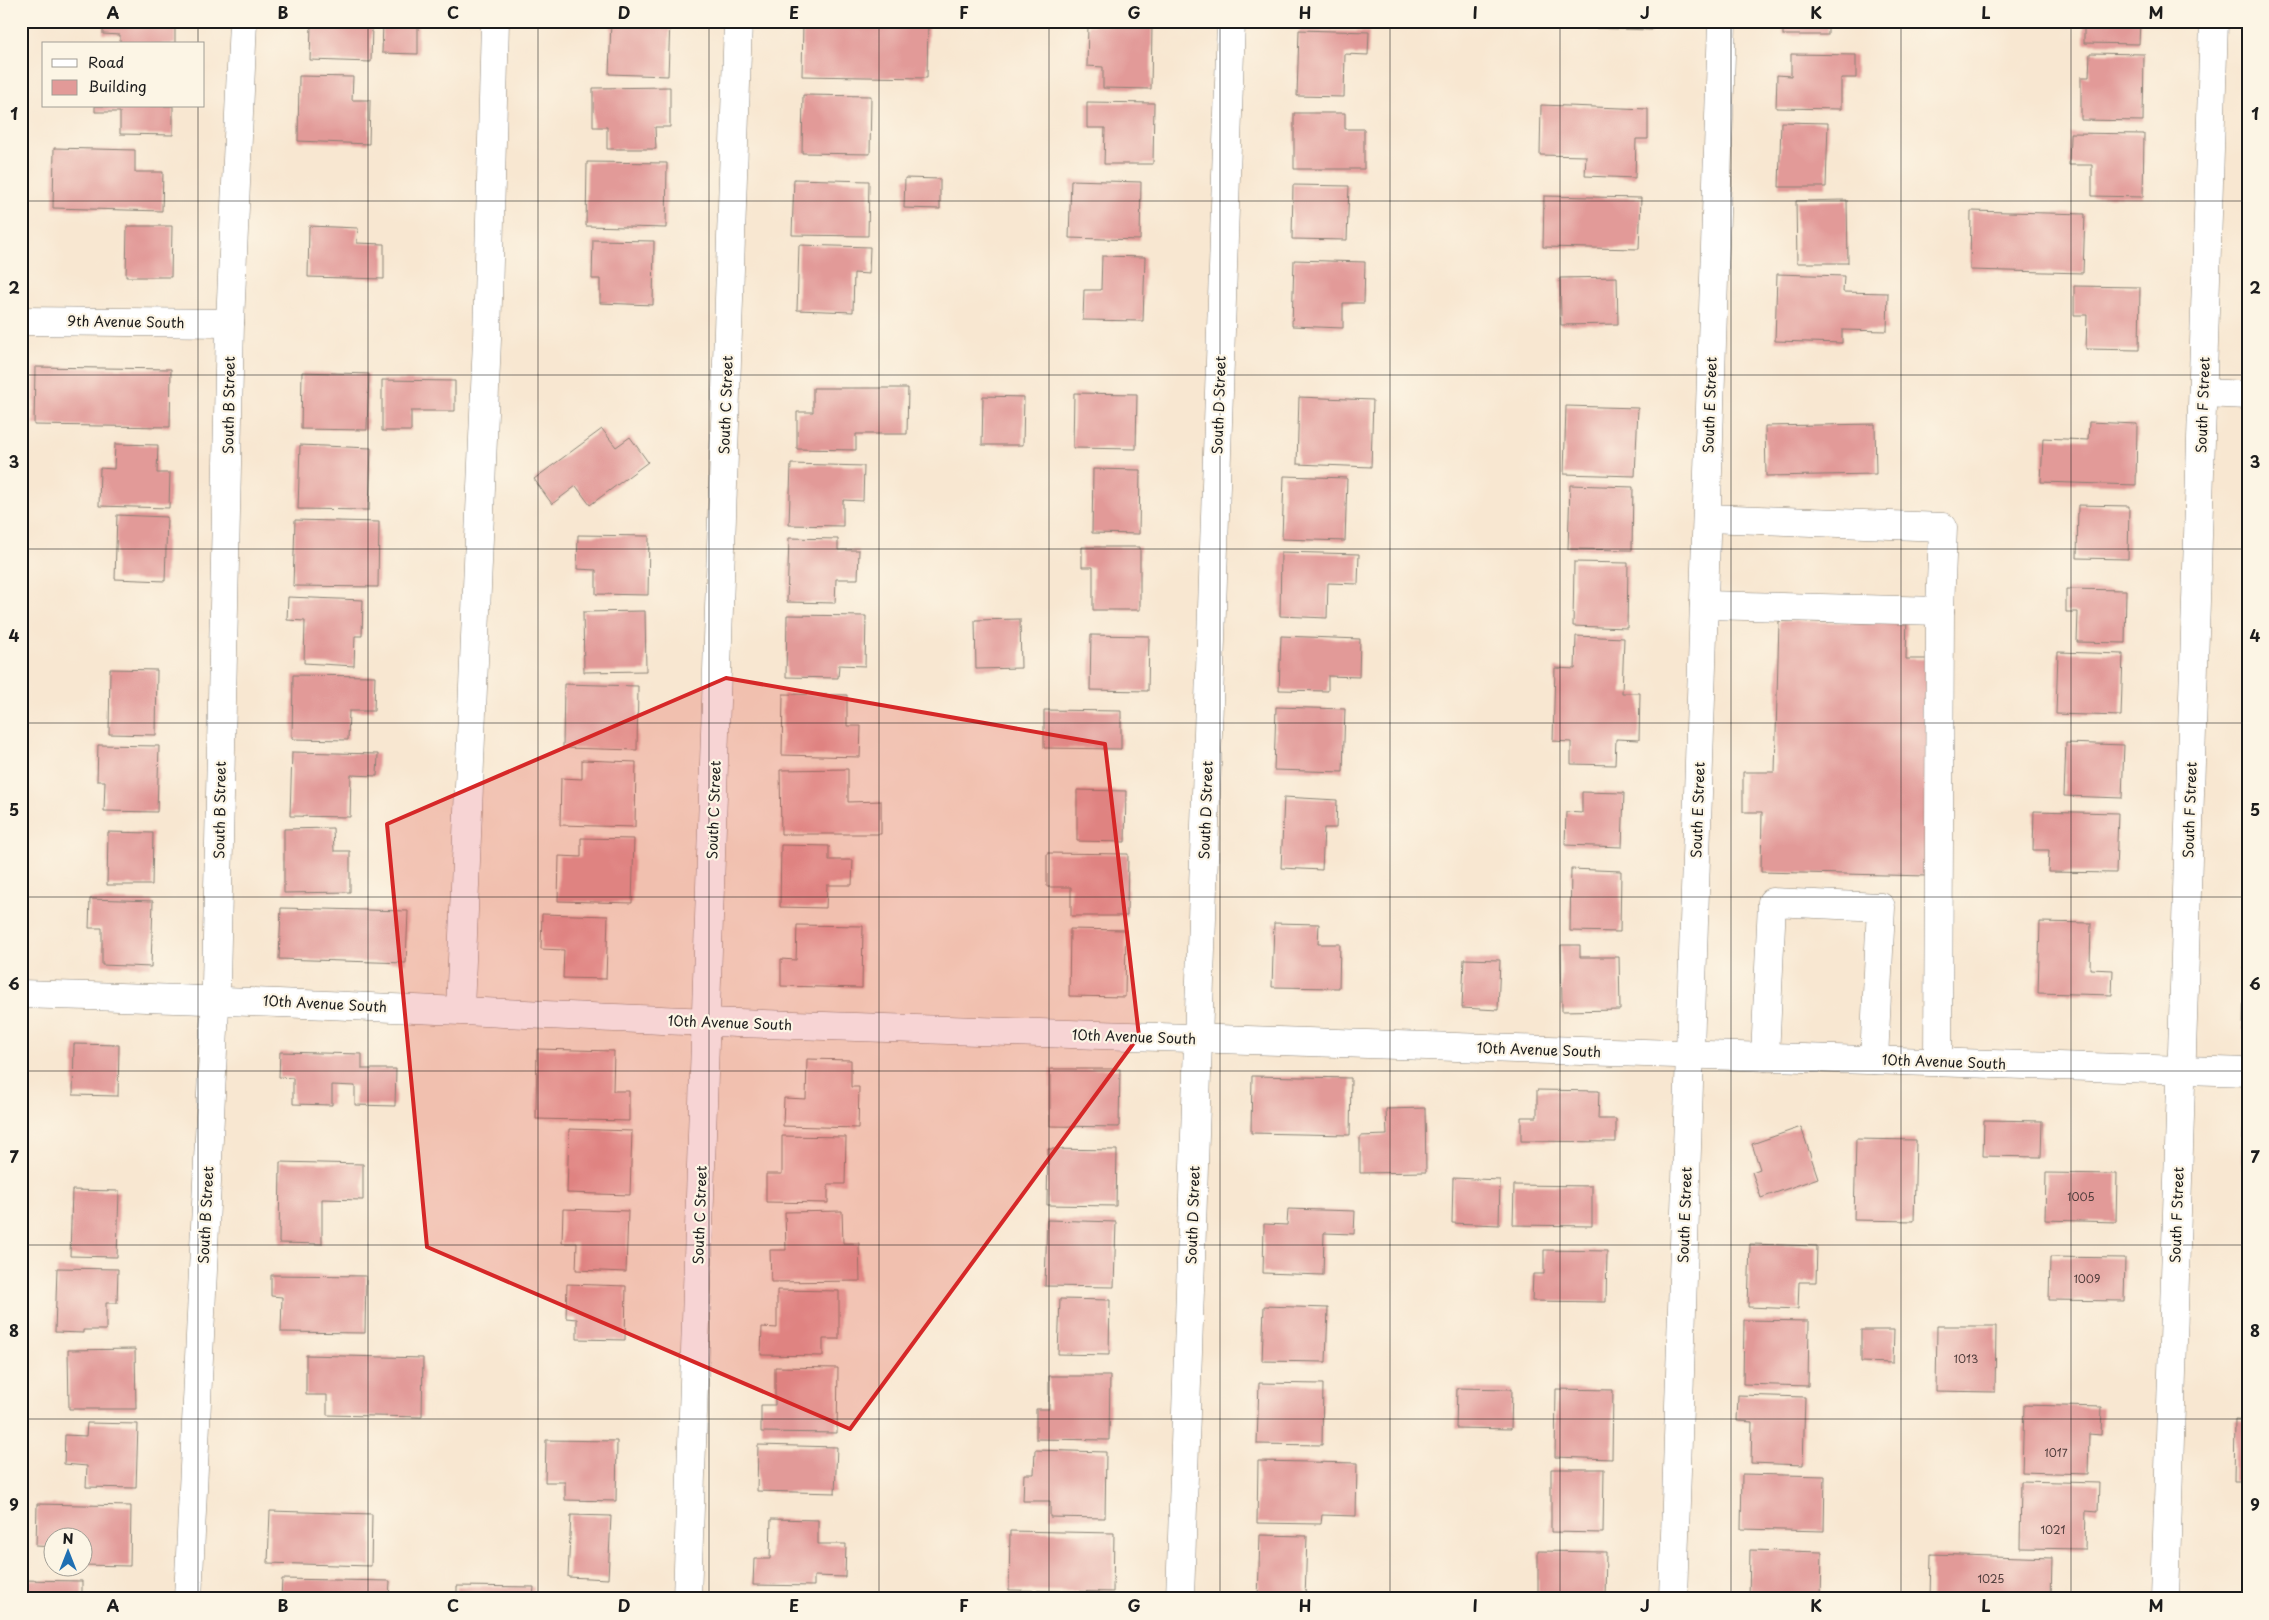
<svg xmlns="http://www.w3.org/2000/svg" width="2269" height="1620" font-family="'Playpen Sans',sans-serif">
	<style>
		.building { fill: #e29a98 }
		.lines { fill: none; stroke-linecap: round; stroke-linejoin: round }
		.minor-casing { stroke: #8a8276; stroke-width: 29 }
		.minor { stroke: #fff; stroke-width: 28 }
		.marked { fill: #d62828; fill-opacity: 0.2; stroke: #d62828; stroke-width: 4; stroke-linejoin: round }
		.grid { fill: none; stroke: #1c1c1c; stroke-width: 1; stroke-opacity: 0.55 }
		.labels { text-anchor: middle; stroke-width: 4.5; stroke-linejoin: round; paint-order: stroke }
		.number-label { font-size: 11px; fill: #4e3c3b }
		.street-label { font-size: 14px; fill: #1c1c1c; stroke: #fcf5e5 }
		.neatline { fill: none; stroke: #1c1c1c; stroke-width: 2 }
		.grid-label { font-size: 16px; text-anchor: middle; font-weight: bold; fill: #1c1c1c }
	</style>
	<rect width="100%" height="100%" fill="#fcf5e5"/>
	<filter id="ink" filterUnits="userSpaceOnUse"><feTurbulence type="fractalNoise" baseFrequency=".02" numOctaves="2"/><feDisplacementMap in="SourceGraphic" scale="10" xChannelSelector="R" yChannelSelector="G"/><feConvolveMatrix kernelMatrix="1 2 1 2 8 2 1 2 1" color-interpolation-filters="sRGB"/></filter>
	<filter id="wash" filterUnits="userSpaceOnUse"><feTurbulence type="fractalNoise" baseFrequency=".0096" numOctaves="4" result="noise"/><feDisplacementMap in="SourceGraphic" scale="20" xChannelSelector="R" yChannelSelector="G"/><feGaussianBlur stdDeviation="1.12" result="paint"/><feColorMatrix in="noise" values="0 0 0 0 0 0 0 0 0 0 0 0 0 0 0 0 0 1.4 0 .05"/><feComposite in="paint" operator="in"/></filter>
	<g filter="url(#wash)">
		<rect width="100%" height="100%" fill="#f8e7d1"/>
		<g id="blocks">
			<!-- building -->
			<g class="building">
				<polygon points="103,21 175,21 175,44 120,44 120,35 103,34"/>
				<polygon points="383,21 418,21 418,54 382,53"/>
				<polygon points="611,21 670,21 668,76 609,74"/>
				<polygon points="803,21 928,22 927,78 802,76"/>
				<polygon points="1590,21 1652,21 1652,30 1590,28"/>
				<rect x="1783" y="21" width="45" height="14"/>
				<polygon points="2084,21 2140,21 2139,44 2084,43"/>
				<polygon points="311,24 372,26 371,62 310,60"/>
				<polygon points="1088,25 1152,26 1151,89 1103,88 1103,67 1087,66"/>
				<polygon points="1299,30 1369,32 1368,55 1345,54 1344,97 1297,96"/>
				<polygon points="2090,53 2144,54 2143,121 2081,120 2081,77 2089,77"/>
				<polygon points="1791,54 1856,55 1856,78 1841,78 1841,109 1776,108 1777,75 1791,76"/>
				<polygon points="299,76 353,77 352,100 370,100 369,144 298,141"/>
				<polygon points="670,87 670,127 655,127 656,149 607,149 607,127 593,127 593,88"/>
				<polygon points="803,95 871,96 870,154 802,153"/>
				<polygon points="1087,102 1154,103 1153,164 1104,164 1105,128 1087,128"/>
				<polygon points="1541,105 1648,109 1648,139 1636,139 1635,178 1585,176 1586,156 1540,155"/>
				<polygon points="95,106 173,106 173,135 120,134 120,112 95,112"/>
				<polygon points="1294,113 1345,113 1345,129 1364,129 1364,169 1294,169"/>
				<polygon points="1781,122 1828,123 1826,187 1779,187"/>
				<polygon points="2070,133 2144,134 2143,197 2092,196 2092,165 2069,165"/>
				<polygon points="54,148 135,150 135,172 163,172 162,211 53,208"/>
				<polygon points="587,162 667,163 666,228 586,226"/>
				<polygon points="905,178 940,179 940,209 904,208"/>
				<polygon points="794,179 869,181 868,236 792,235"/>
				<polygon points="1071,180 1141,182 1140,240 1069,238"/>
				<polygon points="1293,185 1349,186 1347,240 1292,239"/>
				<polygon points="1544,196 1641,198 1639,249 1543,247"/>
				<polygon points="1847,200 1848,263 1797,263 1796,201"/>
				<polygon points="1971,211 2085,214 2083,273 1970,270"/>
				<polygon points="127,226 172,226 171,277 126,277"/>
				<polygon points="309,226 358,228 357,243 384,244 384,279 308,277"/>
				<polygon points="593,240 654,241 653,305 600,303 600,279 592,279"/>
				<polygon points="799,245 870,247 869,274 854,273 853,312 797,310"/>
				<polygon points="1102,256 1145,257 1143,321 1083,320 1084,290 1101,290"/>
				<polygon points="1294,260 1365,262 1364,303 1343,303 1343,328 1292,326"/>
				<polygon points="1777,274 1844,276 1843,292 1888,293 1887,331 1842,330 1842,343 1775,341"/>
				<polygon points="1617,277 1618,324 1561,325 1560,278"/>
				<polygon points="2074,286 2140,287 2139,350 2086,349 2087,315 2074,315"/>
				<polygon points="35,367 171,369 170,427 34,425"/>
				<polygon points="302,372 369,374 367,430 301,429"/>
				<polygon points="382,380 455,381 455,411 411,411 411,431 382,431"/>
				<polygon points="813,388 908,388 907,434 856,434 856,450 797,449 797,412 813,412"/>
				<polygon points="1074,393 1137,394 1136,449 1073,448"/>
				<polygon points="983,396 1024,397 1023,445 982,445"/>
				<polygon points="1299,397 1373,400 1371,467 1297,464"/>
				<polygon points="1566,406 1638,408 1635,476 1564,474"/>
				<polygon points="2089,422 2137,424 2136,485 2041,482 2043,438 2088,440"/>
				<polygon points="1875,424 1876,474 1766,476 1765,426"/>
				<polygon points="602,429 616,447 630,437 648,462 590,505 576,486 552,504 534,479"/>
				<polygon points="115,444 158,445 157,473 170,473 169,508 99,506 100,468 114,469"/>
				<polygon points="300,445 371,448 369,510 298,509"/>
				<polygon points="791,464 864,466 863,501 843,500 843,526 789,525"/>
				<polygon points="1093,469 1140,470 1139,534 1092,533"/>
				<polygon points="1284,476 1347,478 1345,541 1282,539"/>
				<polygon points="1570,485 1633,487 1632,550 1568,549"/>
				<polygon points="2078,505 2129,506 2128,559 2077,558"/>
				<polygon points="117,515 167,517 165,581 115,579"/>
				<polygon points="295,520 379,522 378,587 293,586"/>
				<polygon points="578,535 649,536 648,595 596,594 596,570 577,569"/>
				<polygon points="789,538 838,539 838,550 859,550 858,579 836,579 835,603 787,602"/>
				<polygon points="1082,547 1140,547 1140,610 1093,610 1093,567 1082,567"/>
				<polygon points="1281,552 1359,554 1358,584 1328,583 1327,618 1280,616"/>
				<polygon points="1574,562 1628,563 1627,628 1573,626"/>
				<polygon points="2066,589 2126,590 2125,643 2077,642 2078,612 2066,612"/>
				<polygon points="288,597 363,600 362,636 355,636 354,666 304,663 305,621 287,620"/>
				<polygon points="645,611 646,671 584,672 583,612"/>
				<polygon points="1872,614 1907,614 1906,659 1931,659 1927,876 1761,872 1762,812 1743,812 1743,772 1775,772 1779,621 1872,623"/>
				<polygon points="787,615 866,616 865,666 839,665 838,678 786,677"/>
				<polygon points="1020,619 1021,668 976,669 975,620"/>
				<polygon points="1091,635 1149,636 1148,691 1090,690"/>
				<polygon points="1281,636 1360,639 1359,677 1328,676 1328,691 1279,690"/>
				<polygon points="1576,636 1624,638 1622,693 1640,693 1639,740 1616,739 1615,765 1571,764 1571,742 1553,741 1555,668 1575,669"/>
				<polygon points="2058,652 2123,654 2121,716 2056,714"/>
				<polygon points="110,669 157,670 156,735 109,734"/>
				<polygon points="293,675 375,676 374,711 349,711 348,740 292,739"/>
				<polygon points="564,684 638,686 637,750 563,748"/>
				<polygon points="783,694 847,695 847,726 861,726 860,757 782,755"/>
				<polygon points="1276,707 1345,709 1343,772 1274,770"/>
				<polygon points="1044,710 1121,711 1121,749 1044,748"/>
				<polygon points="2066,743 2124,745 2122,798 2064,796"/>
				<polygon points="98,745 159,746 157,812 104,811 105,781 97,781"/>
				<polygon points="292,752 378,754 377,776 351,775 350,817 290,816"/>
				<polygon points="582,760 636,762 635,827 560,825 561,778 582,779"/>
				<polygon points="848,769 848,802 881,801 881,834 781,834 780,770"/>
				<polygon points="1077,790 1126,791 1125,842 1077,841"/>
				<polygon points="1582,792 1624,793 1622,847 1565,845 1566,812 1582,813"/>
				<polygon points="1284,797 1337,800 1336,828 1324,828 1322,870 1281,868"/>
				<polygon points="2034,811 2118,813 2116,873 2048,872 2049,850 2033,850"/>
				<polygon points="2246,816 2248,816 2248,872 2244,872"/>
				<polygon points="333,828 334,851 350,851 350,892 284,893 284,829"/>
				<polygon points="108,832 153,833 152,885 107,885"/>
				<polygon points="581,838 634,839 632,903 558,901 559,856 581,857"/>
				<polygon points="781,845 829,846 829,860 853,860 852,885 827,885 826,908 780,907"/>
				<polygon points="1047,853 1128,854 1127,916 1071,916 1071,887 1047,887"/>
				<polygon points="1571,869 1621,871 1620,932 1570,931"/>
				<polygon points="90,899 153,901 151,967 102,965 102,928 89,928"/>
				<polygon points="281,908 408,911 406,963 279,959"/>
				<polygon points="542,914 608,916 606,979 563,978 564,950 541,949"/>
				<polygon points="2040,922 2091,923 2090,969 2113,970 2112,995 2038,993"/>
				<polygon points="1274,923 1319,924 1318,944 1340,944 1339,988 1272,987"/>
				<polygon points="797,925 863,926 862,988 781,986 781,959 796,960"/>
				<polygon points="1070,929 1126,930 1125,997 1069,996"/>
				<polygon points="1561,945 1580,945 1580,957 1619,957 1620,1010 1562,1011"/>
				<polygon points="1464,959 1500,960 1498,1010 1462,1008"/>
				<polygon points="2244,968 2248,968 2248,1034 2243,1034"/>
				<polygon points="74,1044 119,1045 118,1096 73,1095"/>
				<polygon points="537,1049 614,1051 613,1091 629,1091 629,1121 536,1119"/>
				<polygon points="280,1052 362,1054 362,1069 396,1069 395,1106 355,1105 355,1086 332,1085 332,1105 293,1104 293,1078 279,1077"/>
				<polygon points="807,1059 851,1060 851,1087 859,1087 858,1128 783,1126 784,1098 806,1099"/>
				<polygon points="1050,1069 1120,1069 1119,1127 1050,1126"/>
				<polygon points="1252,1076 1351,1078 1350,1135 1251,1133"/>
				<polygon points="1537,1090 1599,1091 1598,1119 1616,1119 1616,1142 1521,1141 1521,1117 1537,1117"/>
				<polygon points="1425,1108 1426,1172 1360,1173 1360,1136 1387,1135 1386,1109"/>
				<polygon points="2244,1109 2248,1109 2248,1170 2242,1170"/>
				<polygon points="1984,1120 2042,1121 2041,1157 1983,1156"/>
				<polygon points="1801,1127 1818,1178 1761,1198 1752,1172 1760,1169 1752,1144"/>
				<polygon points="569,1129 632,1131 630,1195 567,1193"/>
				<polygon points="782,1136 846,1137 845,1184 828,1184 828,1203 766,1202 766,1174 782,1174"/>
				<polygon points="1856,1139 1916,1140 1914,1221 1854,1220"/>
				<polygon points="1048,1149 1117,1150 1116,1206 1047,1205"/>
				<polygon points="280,1162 363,1164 363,1200 322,1199 322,1244 279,1243"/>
				<polygon points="2046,1173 2117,1174 2116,1222 2045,1220"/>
				<polygon points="1453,1178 1500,1180 1499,1225 1452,1223"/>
				<polygon points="1514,1185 1592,1186 1592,1226 1513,1225"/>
				<polygon points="72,1190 119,1191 117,1257 70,1256"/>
				<polygon points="563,1209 628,1211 626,1272 576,1270 577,1243 562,1243"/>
				<polygon points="1288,1209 1355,1211 1354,1234 1324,1233 1323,1275 1263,1273 1264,1224 1287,1225"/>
				<polygon points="842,1211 843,1243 859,1243 860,1281 771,1282 770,1250 786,1250 785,1212"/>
				<polygon points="1047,1220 1116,1222 1114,1287 1045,1286"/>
				<polygon points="1750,1244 1817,1246 1816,1282 1799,1282 1798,1309 1748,1307"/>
				<polygon points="1544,1250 1607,1251 1606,1302 1532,1301 1533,1274 1544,1274"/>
				<polygon points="2050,1257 2125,1258 2124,1301 2049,1300"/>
				<polygon points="57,1268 118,1269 117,1303 106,1303 106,1330 83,1330 83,1333 55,1332"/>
				<polygon points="271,1275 366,1276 365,1333 281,1332 282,1297 271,1296"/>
				<polygon points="567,1284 626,1286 625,1340 577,1339 577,1319 566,1318"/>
				<polygon points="777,1290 839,1291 839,1339 823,1339 823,1356 761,1355 762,1327 777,1328"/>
				<polygon points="1060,1299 1110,1300 1109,1355 1058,1354"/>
				<polygon points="1264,1306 1328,1308 1326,1362 1262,1361"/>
				<polygon points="1744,1320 1809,1321 1808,1386 1743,1384"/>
				<polygon points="1937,1326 1996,1326 1995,1392 1936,1391"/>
				<polygon points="1861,1330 1894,1330 1893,1363 1861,1362"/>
				<polygon points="135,1349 136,1409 69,1409 68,1350"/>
				<polygon points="306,1355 423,1358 422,1417 327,1415 327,1395 306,1395"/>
				<polygon points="775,1367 838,1368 837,1433 761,1432 761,1405 775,1405"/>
				<polygon points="1049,1376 1110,1376 1109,1440 1036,1439 1036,1409 1049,1409"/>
				<polygon points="1259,1383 1323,1384 1322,1445 1257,1444"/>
				<polygon points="1457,1388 1512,1389 1511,1429 1456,1428"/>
				<polygon points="1556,1389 1613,1390 1612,1459 1555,1457"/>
				<polygon points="1738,1395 1805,1397 1803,1465 1751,1463 1752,1422 1737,1421"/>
				<polygon points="2024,1405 2102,1407 2101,1435 2089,1434 2088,1474 2022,1472"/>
				<polygon points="2235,1420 2248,1421 2248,1481 2234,1481"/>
				<polygon points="87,1423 138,1424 136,1488 86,1487 87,1466 64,1464 65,1435 86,1436"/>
				<polygon points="546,1440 617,1441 616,1501 565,1500 565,1482 545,1482"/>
				<polygon points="758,1445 837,1447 835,1493 757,1491"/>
				<polygon points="1035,1450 1106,1452 1105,1518 1050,1517 1050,1501 1023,1501 1024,1474 1034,1474"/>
				<polygon points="1258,1461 1357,1463 1356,1516 1322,1515 1321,1524 1257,1523"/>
				<polygon points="1551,1469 1604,1469 1603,1533 1551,1532"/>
				<polygon points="1742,1474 1825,1476 1824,1531 1741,1529"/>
				<polygon points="2021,1481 2099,1483 2098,1512 2086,1511 2085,1549 2020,1548"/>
				<polygon points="37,1504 131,1506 130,1566 82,1565 82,1538 52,1538 52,1547 36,1546"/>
				<polygon points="270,1511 372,1514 371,1566 268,1563"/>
				<polygon points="571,1515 611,1516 608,1579 568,1577"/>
				<polygon points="771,1519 818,1520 818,1544 846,1544 845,1577 814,1576 814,1586 753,1585 754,1559 770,1559"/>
				<polygon points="1010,1531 1114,1533 1113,1592 1009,1590"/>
				<polygon points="1260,1535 1307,1536 1305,1599 1258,1599"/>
				<polygon points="1750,1550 1822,1552 1821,1599 1749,1599"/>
				<polygon points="1538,1551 1606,1552 1605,1599 1538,1598"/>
				<polygon points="1931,1554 2052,1558 2051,1599 1930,1599"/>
				<polygon points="282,1579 390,1581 389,1599 281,1599"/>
				<polygon points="21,1580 82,1581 82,1599 21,1599"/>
				<polygon points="457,1586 534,1587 533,1599 457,1599"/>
			</g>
		</g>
	</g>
	<g filter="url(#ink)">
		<use href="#blocks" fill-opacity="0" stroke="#8a8276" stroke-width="1"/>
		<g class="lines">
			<!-- minor casing -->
			<g class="minor-casing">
				<g id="minor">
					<polyline points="21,321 230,323"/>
					<polyline points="2203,393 2248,395"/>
					<polyline points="1704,605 1940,611 1943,527 1707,518"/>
					<path d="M21,994C260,1000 498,1014 737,1023C1241,1041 1744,1056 2248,1072"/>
					<polyline points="460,1010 487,339 495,21"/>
					<polyline points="1765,1057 1772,902 1881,907 1874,1060"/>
					<polyline points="1938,1062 1940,611"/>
					<polyline points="188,1599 216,985 230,323 243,21"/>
					<polyline points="687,1599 738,21"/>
					<polyline points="1180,1599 1231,21"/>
					<polyline points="1673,1599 1722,21"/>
					<polyline points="2165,1599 2214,21"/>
				</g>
			</g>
			<!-- minor -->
			<use href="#minor" class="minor"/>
		</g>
	</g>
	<!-- marked area -->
	<path class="marked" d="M726,678L1105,744L1139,1036L850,1429L427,1247L387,824Z"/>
	<!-- grid -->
	<path class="grid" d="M198,21V44M368,21V1599M538,21V1599M709,21V1599M879,21V1599M1049,21V1599M1220,21V1599M1390,21V1599M1560,21V1599M1731,21V1599M1901,21V1599M2071,21V1599M198,106V1599M21,201H2248M21,375H2248M21,549H2248M21,723H2248M21,897H2248M21,1071H2248M21,1245H2248M21,1419H2248"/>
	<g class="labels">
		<!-- number labels -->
		<g class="number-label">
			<text x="2081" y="1201">1005</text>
			<text x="2087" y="1283">1009</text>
			<text x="1966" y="1363">1013</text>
			<text x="2056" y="1457">1017</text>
			<text x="2053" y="1534">1021</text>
			<text x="1991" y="1583">1025</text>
		</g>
		<!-- street labels -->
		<g class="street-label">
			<text transform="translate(126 322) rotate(1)" y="5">9th Avenue South</text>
			<text transform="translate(229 405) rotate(-89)" y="5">South B Street</text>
			<text transform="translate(726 405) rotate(-88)" y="5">South C Street</text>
			<text transform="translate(1219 405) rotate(-88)" y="5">South D Street</text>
			<text transform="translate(1710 405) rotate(-88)" y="5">South E Street</text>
			<text transform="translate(2203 405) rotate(-88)" y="5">South F Street</text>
			<text transform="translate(220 810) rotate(-89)" y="5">South B Street</text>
			<text transform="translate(714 810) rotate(-88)" y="5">South C Street</text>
			<text transform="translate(1206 810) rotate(-88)" y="5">South D Street</text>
			<text transform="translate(1698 810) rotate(-88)" y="5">South E Street</text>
			<text transform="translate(2190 810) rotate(-88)" y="5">South F Street</text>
			<text transform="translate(325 1004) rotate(3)" y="5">10th Avenue South</text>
			<text transform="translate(730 1023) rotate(2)" y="5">10th Avenue South</text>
			<text transform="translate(1134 1037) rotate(2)" y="5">10th Avenue South</text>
			<text transform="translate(1539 1050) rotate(2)" y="5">10th Avenue South</text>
			<text transform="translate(1944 1062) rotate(2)" y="5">10th Avenue South</text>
			<text transform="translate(206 1215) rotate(-87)" y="5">South B Street</text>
			<text transform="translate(700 1215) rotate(-88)" y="5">South C Street</text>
			<text transform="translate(1193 1215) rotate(-88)" y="5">South D Street</text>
			<text transform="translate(1685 1215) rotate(-88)" y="5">South E Street</text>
			<text transform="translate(2177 1215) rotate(-88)" y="5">South F Street</text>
		</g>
	</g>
	<!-- margin -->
	<rect width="2269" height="1620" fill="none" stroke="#fcf5e5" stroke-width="55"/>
	<!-- legend -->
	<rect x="42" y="42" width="162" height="65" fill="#fcf5e5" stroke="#a29e95"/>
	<rect x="52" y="59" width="25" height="8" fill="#ffffff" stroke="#a29e95"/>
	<text x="88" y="68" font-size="15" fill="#1c1c1c">Road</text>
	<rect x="52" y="80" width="25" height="15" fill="#e29a98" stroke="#a29e95"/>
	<text x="88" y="92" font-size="15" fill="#1c1c1c">Building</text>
	<!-- north arrow -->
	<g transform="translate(68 1552)"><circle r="24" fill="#fcf5e5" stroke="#a29e95"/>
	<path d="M0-4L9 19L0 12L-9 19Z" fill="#1f6fb2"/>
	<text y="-8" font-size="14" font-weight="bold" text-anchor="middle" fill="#1c1c1c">N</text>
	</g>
	<rect x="28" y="28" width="2214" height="1564" class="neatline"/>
	<g class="grid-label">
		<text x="113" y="19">A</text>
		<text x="283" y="19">B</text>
		<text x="453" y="19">C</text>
		<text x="624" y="19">D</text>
		<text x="794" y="19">E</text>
		<text x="964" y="19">F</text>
		<text x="1134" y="19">G</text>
		<text x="1305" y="19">H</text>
		<text x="1475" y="19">I</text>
		<text x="1645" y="19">J</text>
		<text x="1816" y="19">K</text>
		<text x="1986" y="19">L</text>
		<text x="2156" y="19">M</text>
		<text x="14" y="120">1</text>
		<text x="2255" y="120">1</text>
		<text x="14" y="294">2</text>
		<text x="2255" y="294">2</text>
		<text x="14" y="468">3</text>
		<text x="2255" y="468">3</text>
		<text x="14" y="642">4</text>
		<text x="2255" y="642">4</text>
		<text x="14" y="816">5</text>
		<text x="2255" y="816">5</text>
		<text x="14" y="990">6</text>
		<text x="2255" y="990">6</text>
		<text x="14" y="1163">7</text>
		<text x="2255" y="1163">7</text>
		<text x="14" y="1337">8</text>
		<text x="2255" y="1337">8</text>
		<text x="14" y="1511">9</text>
		<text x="2255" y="1511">9</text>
		<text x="113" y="1612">A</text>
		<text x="283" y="1612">B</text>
		<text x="453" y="1612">C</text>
		<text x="624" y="1612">D</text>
		<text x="794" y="1612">E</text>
		<text x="964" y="1612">F</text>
		<text x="1134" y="1612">G</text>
		<text x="1305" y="1612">H</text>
		<text x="1475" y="1612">I</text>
		<text x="1645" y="1612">J</text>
		<text x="1816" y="1612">K</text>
		<text x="1986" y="1612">L</text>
		<text x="2156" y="1612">M</text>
	</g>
</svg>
